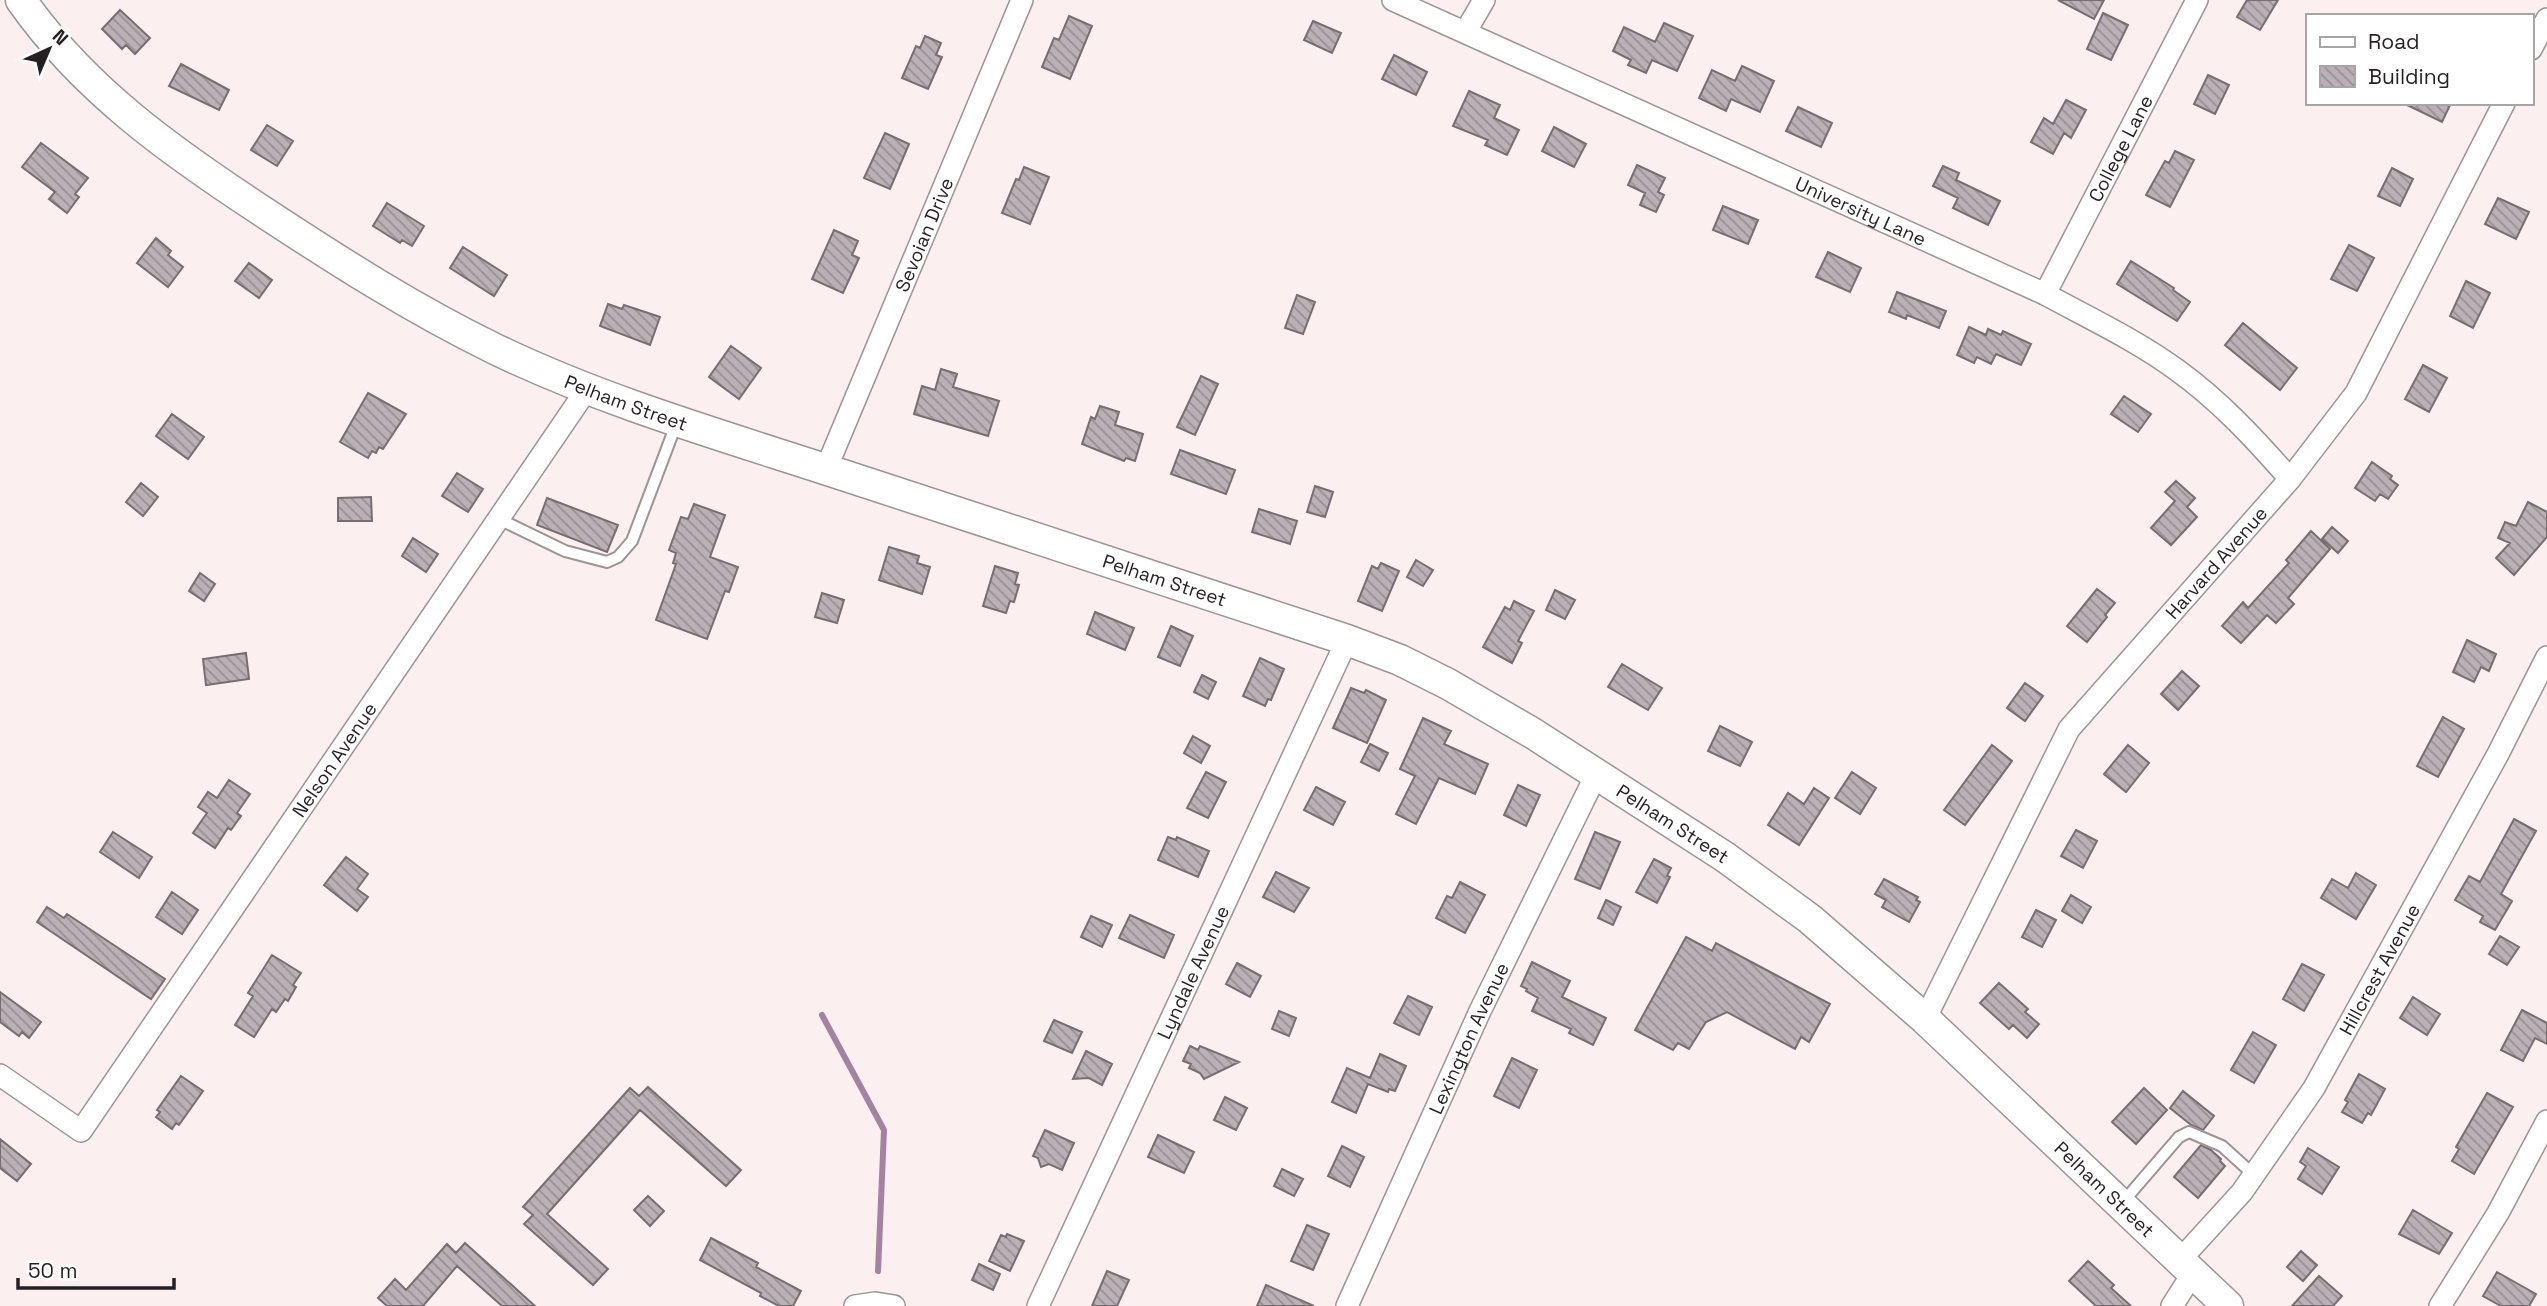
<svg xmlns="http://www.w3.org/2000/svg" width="2547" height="1306" font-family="'Space Grotesk',sans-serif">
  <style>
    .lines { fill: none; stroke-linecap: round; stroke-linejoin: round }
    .stream { stroke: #a383a1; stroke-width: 6 }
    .building { fill: url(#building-back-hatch); stroke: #786e72; stroke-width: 2 }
    .lane-casing { stroke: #9e9394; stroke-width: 14 }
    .street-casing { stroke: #9e9394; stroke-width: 24 }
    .secondary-casing { stroke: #9e9394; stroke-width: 33 }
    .lane { stroke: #fff; stroke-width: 10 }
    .street { stroke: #fff; stroke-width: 21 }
    .secondary { stroke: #fff; stroke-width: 30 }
    .labels { text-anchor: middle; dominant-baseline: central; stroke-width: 7; stroke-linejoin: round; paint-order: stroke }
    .street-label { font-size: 19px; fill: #241f20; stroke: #fff }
  </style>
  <defs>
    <pattern id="building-back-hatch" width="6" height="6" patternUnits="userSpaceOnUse" patternTransform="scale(1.75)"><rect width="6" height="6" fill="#bbb0b5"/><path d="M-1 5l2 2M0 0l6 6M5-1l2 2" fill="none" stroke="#988f93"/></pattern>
  </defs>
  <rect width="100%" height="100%" fill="#fbeff0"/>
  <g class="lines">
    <path class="stream" d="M822,1015L884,1130L878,1271"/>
  </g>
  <path class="building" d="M2058,0H2104L2094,19Z
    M2247,0H2278L2260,30L2237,17Z
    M120,10L150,38L135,54L126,45L122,49L102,29Z
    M2103,13L2128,25L2111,60L2087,49Z
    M1069,16L1092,26L1070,79L1042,67L1054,38L1059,40Z
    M1313,21L1341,33L1332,53L1304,40Z
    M1664,23L1693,36L1677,71L1652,60L1646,73L1628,65L1631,60L1613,51L1624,27L1655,42Z
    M925,36L941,43L936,55L942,57L928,89L902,78L916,46L920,48Z
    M1394,55L1427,72L1416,95L1382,79Z
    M181,64L229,90L219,110L169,86Z
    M1742,66L1774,81L1760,112L1731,99L1726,111L1699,98L1712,70L1735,81Z
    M2208,75L2229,85L2215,114L2194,104Z
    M1469,91L1500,105L1494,118L1519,130L1507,155L1485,145L1488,140L1453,126Z
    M2066,100L2086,110L2071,138L2064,133L2053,154L2031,142L2044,118L2053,124Z
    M2403,103H2451L2442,122Z
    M1798,107L1832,123L1821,147L1786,131Z
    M267,125L293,141L277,166L251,150Z
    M1554,127L1586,144L1574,167L1542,151Z
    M885,133L909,144L890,189L864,178Z
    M41,143L88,178L75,194L79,197L67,213L49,199L55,192L22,167Z
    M2175,151L2194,160L2170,207L2146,195L2165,161L2169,163Z
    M1637,165L1665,178L1658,192L1664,195L1656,212L1640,205L1645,193L1628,185Z
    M1943,166L1959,173L1956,180L2000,201L1988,225L1953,208L1958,198L1933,186Z
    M1024,167L1049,177L1030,224L1002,213L1016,179L1019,180Z
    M2392,168L2413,179L2400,206L2378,196Z
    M2498,198L2529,212L2516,239L2485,224Z
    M387,203L424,226L412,246L402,240L400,243L373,226Z
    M1723,206L1758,220L1748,244L1713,230Z
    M834,230L858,241L852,255L859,258L843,293L812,279Z
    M156,238L171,251L168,255L183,267L168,287L137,263Z
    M2349,245L2374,258L2357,291L2331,279Z
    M463,247L507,275L494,296L450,268Z
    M1828,252L1861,268L1850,292L1816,277Z
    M2131,261L2174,288L2173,290L2190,302L2177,321L2117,284Z
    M249,263L272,280L259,298L235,281Z
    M2466,281L2490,293L2473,328L2450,316Z
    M1897,292L1946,311L1939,328L1907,315L1906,319L1889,312Z
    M1297,295L1315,302L1303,334L1285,328Z
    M608,304L622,309L624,305L660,317L650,345L600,326Z
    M2243,323L2297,368L2280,390L2225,345Z
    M1969,327L1986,335L1988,329L2001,335L2003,331L2031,344L2021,365L1996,354L1991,364L1977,357L1974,363L1957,355Z
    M731,346L761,368L739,399L709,377Z
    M2423,365L2447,378L2429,412L2405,399Z
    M941,369L957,374L953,387L999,401L988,436L914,414L922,386L935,390Z
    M1201,376L1218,384L1195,435L1177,427Z
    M368,393L406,414L383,449L379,447L376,453L372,451L368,458L340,442Z
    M2124,396L2151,414L2138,432L2111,414Z
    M1100,406L1119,412L1115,425L1143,434L1135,461L1126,458L1124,461L1082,444L1091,417L1095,419Z
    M172,414L204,437L188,459L156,436Z
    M1180,450L1235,470L1226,494L1171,474Z
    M2372,462L2392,476L2390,479L2398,485L2388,499L2380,494L2375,501L2355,488Z
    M457,473L483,489L468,512L442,496Z
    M2176,481L2195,498L2187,507L2197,517L2171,545L2151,528L2175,501L2165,492Z
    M141,483L158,497L143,516L126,502Z
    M1315,486L1333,492L1325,517L1307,512Z
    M371,497L372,521H338V498Z
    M547,498L618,525L607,552L537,525Z
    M2528,502L2547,512V537L2514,575L2496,558L2510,543L2498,538L2505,522L2516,526Z
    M694,504L725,515L710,557L738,567L729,592L725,591L707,639L656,620L676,564L673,563L676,553L669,550L681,517L688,519Z
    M1259,509L1297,521L1290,544L1252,532Z
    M2332,527L2348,541L2338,553L2322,539Z
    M2311,531L2330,549L2288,598L2294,604L2276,623L2267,615L2241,643L2222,626L2243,602L2248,608L2289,563L2286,560Z
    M413,538L438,554L426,572L402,556Z
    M889,547L919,556L917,563L930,567L922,594L879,580Z
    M1416,560L1433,570L1423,586L1407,577Z
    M1381,563L1399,571L1382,611L1358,601L1372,566L1378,569Z
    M995,566L1018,573L1015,584L1019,585L1014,602L1010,601L1006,613L983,606Z
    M200,573L215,584L204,601L189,591Z
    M2097,589L2115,603L2105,615L2107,617L2087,642L2067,626Z
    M1555,590L1575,600L1565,619L1546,610Z
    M822,593L844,600L837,623L815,617Z
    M1514,601L1534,611L1518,641L1522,643L1512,663L1483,647L1505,607L1510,610Z
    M1095,612L1134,628L1125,650L1087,634Z
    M1171,626L1193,636L1180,666L1158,657Z
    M2467,640L2496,654L2489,671L2481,667L2474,682L2453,672Z
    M246,653L249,679L206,685L203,659Z
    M1260,658L1284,669L1271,700L1268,699L1265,706L1243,696Z
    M1622,664L1662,688L1648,710L1608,687Z
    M2182,671L2199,686L2178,710L2161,694Z
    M1202,675L1216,682L1208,699L1194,692Z
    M2025,683L2043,696L2025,721L2007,708Z
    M1351,688L1364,693L1366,690L1386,700L1367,743L1333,728Z
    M2443,717L2464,729L2438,777L2417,766Z
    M1423,718L1451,731L1444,744L1488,764L1475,794L1439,778L1416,824L1396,814L1415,776L1400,769Z
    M1720,726L1752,742L1740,766L1708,751Z
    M1193,736L1210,746L1201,763L1184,753Z
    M1370,744L1388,753L1379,771L1361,762Z
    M1992,745L2012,761L1965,825L1944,810Z
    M2128,745L2149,763L2126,792L2104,774Z
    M1206,772L1226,782L1208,818L1187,808Z
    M1852,772L1876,788L1860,814L1835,798Z
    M229,780L250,794L237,813L241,816L231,830L228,828L215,848L193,833L207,813L198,807L208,792L217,798Z
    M1518,785L1540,795L1526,826L1504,815Z
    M1316,787L1345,802L1333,825L1304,810Z
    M1814,788L1829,798L1799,845L1768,825L1788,793L1804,804Z
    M2514,819L2536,831L2501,894L2512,901L2495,930L2480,922L2483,916L2455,900L2469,876L2480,882Z
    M2076,830L2097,841L2083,868L2061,856Z
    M113,832L152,857L139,878L100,852Z
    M1595,832L1620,842L1600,889L1575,879Z
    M1168,837L1176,840L1177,837L1209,851L1198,877L1158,860Z
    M346,857L368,874L357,889L368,897L357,911L324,885Z
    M1654,859L1671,868L1667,876L1670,877L1657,903L1636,892Z
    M1276,872L1309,888L1294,912L1263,897Z
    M2356,873L2376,885L2356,919L2321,898L2332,879L2348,888Z
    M1884,879L1918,897L1916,900L1920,902L1909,922L1882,907L1886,900L1875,894Z
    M1460,882L1485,895L1465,933L1436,918L1447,896L1452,898Z
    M172,892L198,910L182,934L156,917Z
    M2071,895L2091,907L2082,923L2062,911Z
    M1606,900L1621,907L1613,925L1598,918Z
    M47,907L64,918L67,914L165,979L151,999L37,922Z
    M2036,910L2056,920L2042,947L2022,937Z
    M1130,915L1174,935L1164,958L1119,938Z
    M1091,916L1112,925L1102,947L1081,937Z
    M2500,936L2519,947L2507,965L2489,954Z
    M1686,937L1712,951L1716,943L1830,1004L1809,1042L1801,1037L1795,1049L1727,1012L1706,1022L1689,1049L1678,1043L1673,1050L1635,1030Z
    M272,955L301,973L293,985L296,987L288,1001L285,999L276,1012L272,1009L254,1037L235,1025L253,996L248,993Z
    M1532,962L1570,981L1562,997L1606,1018L1593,1045L1569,1033L1571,1029L1532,1011L1538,998L1526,991L1527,989L1521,986Z
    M1237,963L1261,976L1250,997L1226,984Z
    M2302,964L2324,975L2304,1011L2283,999Z
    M1999,983L2028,1009L2025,1012L2039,1024L2027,1038L2013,1025L2009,1029L1980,1003Z
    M0,992L41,1022L29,1038L22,1032L19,1036L0,1022Z
    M1408,996L1432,1007L1419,1035L1394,1023Z
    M2413,997L2440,1014L2427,1035L2400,1018Z
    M2522,1010L2547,1023V1044L2535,1038L2523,1061L2501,1050Z
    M1279,1011L1296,1018L1289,1036L1272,1029Z
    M1054,1020L1082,1032L1072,1053L1044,1041Z
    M2253,1032L2276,1045L2254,1083L2231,1070Z
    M1190,1046L1198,1050L1200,1046L1239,1062L1204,1079L1200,1073L1189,1068L1191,1064L1183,1061Z
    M1086,1051L1112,1064L1102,1085L1089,1078L1073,1079Z
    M1380,1054L1406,1066L1395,1091L1389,1089L1388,1092L1368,1084L1356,1113L1332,1102L1347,1068L1370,1078Z
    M1512,1058L1537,1070L1519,1108L1494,1096Z
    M2359,1074L2385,1089L2371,1115L2368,1113L2362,1123L2342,1112L2348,1102L2345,1100Z
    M181,1076L203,1091L179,1125L176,1123L172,1129L156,1117L160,1112L157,1110Z
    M648,1087L741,1170L726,1186L640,1110L547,1214L608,1269L593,1285L524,1224L533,1215L523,1207L630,1088L639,1096Z
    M2144,1088L2167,1110L2136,1144L2112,1122Z
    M2183,1091L2214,1116L2203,1130L2191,1125L2170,1108Z
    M2487,1093L2513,1107L2474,1174L2452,1161L2459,1149L2456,1147Z
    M1225,1097L1247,1108L1236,1130L1214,1120Z
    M1045,1130L1074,1143L1062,1170L1049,1164L1041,1167L1038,1158L1033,1156Z
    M1158,1135L1194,1152L1184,1173L1148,1157Z
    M0,1139L31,1164L17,1181L0,1168Z
    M2201,1145L2211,1150L2221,1159L2220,1161L2225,1166L2198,1198L2174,1177Z
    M1342,1146L1364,1157L1350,1187L1328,1176Z
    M2308,1148L2339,1167L2322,1194L2298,1179L2306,1166L2300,1162Z
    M1282,1169L1303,1179L1294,1196L1274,1186Z
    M648,1196L664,1211L650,1226L634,1210Z
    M2413,1210L2452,1233L2439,1254L2399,1234Z
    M1307,1225L1329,1234L1313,1270L1291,1261Z
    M1007,1234L1024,1241L1010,1271L989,1261L1001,1235L1006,1237Z
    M711,1238L758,1263L756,1267L801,1291L793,1306H779L760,1296L761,1293L700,1260Z
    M465,1243L535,1306H502L457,1266L423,1306H387L378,1298L395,1279L406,1290L447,1244L456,1253Z
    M2301,1251L2317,1265L2303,1281L2287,1267Z
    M2088,1261L2114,1285L2111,1288L2131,1306H2096L2069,1281Z
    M979,1264L1000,1274L993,1290L972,1280Z
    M1107,1271L1129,1280L1117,1306H1092Z
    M2497,1272L2536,1294L2529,1306H2501L2483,1296Z
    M2319,1276L2342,1296L2333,1306H2292Z
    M1266,1285L1314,1306H1257Z"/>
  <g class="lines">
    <defs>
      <path id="lane" d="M499,519L565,551L607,562L618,557L632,541L677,422
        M2123,1202L2179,1137L2189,1132L2222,1146L2254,1175"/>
      <g id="street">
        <path id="s1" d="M1393,0L2045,294C2089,318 2136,340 2177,370C2220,401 2255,439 2290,479"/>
        <path d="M1466,31L1484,0"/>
        <path d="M2531,49L2547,19"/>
        <path id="s2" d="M2045,294L2197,0"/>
        <path id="s3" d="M826,469L1022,0"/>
        <path id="s4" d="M1925,1019L2069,729L2290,479L2356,393L2504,103"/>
        <path id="s5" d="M0,1075L81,1131L587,389"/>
        <path id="s6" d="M2180,1260L2242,1192L2314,1088L2498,754L2547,657"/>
        <path d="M855,1306L875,1303L894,1306"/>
        <path id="s7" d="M1038,1306L1347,640"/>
        <path id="s8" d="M1347,1306L1480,1011L1597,773"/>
        <path d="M2172,1306L2193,1273"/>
        <path d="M2440,1306L2498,1213L2547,1121"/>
      </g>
      <g id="secondary">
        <path id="s9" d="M21,0C84,90 172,152 262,211C338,261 413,309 495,349C605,402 724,436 840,474C1009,529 1178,584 1347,640L1400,660L1448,684L1534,734L1725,857L1810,919L1925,1019L2228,1306"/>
      </g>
    </defs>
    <use href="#lane" class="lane-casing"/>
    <use href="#street" class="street-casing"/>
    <use href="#secondary" class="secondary-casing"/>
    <use href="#lane" class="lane"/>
    <use href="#street" class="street"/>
    <use href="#secondary" class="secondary"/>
  </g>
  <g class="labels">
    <g class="street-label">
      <text stroke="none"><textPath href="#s2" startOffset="164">College Lane</textPath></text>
      <text stroke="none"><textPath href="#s1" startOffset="513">University Lane</textPath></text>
      <text stroke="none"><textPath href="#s3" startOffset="254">Sevoian Drive</textPath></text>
      <text stroke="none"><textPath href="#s9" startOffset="735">Pelham Street</textPath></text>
      <text stroke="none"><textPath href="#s4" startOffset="546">Harvard Avenue</textPath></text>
      <text stroke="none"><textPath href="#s9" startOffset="1302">Pelham Street</textPath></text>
      <text stroke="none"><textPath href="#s5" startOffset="548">Nelson Avenue</textPath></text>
      <text stroke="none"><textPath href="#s9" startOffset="1869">Pelham Street</textPath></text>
      <text stroke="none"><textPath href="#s6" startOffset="354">Hillcrest Avenue</textPath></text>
      <text stroke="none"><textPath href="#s7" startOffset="368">Lyndale Avenue</textPath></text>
      <text stroke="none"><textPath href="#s8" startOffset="294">Lexington Avenue</textPath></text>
      <text stroke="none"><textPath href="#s9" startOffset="2436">Pelham Street</textPath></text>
    </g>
  </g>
  <rect x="2306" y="14" width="228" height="91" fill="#ffffff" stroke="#a7a5a6" stroke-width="2"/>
  <rect x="2320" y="37" width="35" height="10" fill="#ffffff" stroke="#a7a5a6" stroke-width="2"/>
  <text x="2368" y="49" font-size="21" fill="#241f20">Road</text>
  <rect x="2320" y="66" width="35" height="21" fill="url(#building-back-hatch)" stroke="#a7a5a6" stroke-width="2"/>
  <text x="2368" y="84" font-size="21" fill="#241f20">Building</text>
  <g transform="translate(49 49) rotate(44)" stroke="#ffffff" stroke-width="5" paint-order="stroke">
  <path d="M0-5L12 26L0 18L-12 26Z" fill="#241f20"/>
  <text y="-10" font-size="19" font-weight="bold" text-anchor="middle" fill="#241f20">N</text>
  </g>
  <path d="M18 1278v10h156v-10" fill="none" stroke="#241f20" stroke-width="3.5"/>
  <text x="28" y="1278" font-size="21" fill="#241f20" stroke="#ffffff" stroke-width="5" paint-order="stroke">50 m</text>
</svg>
